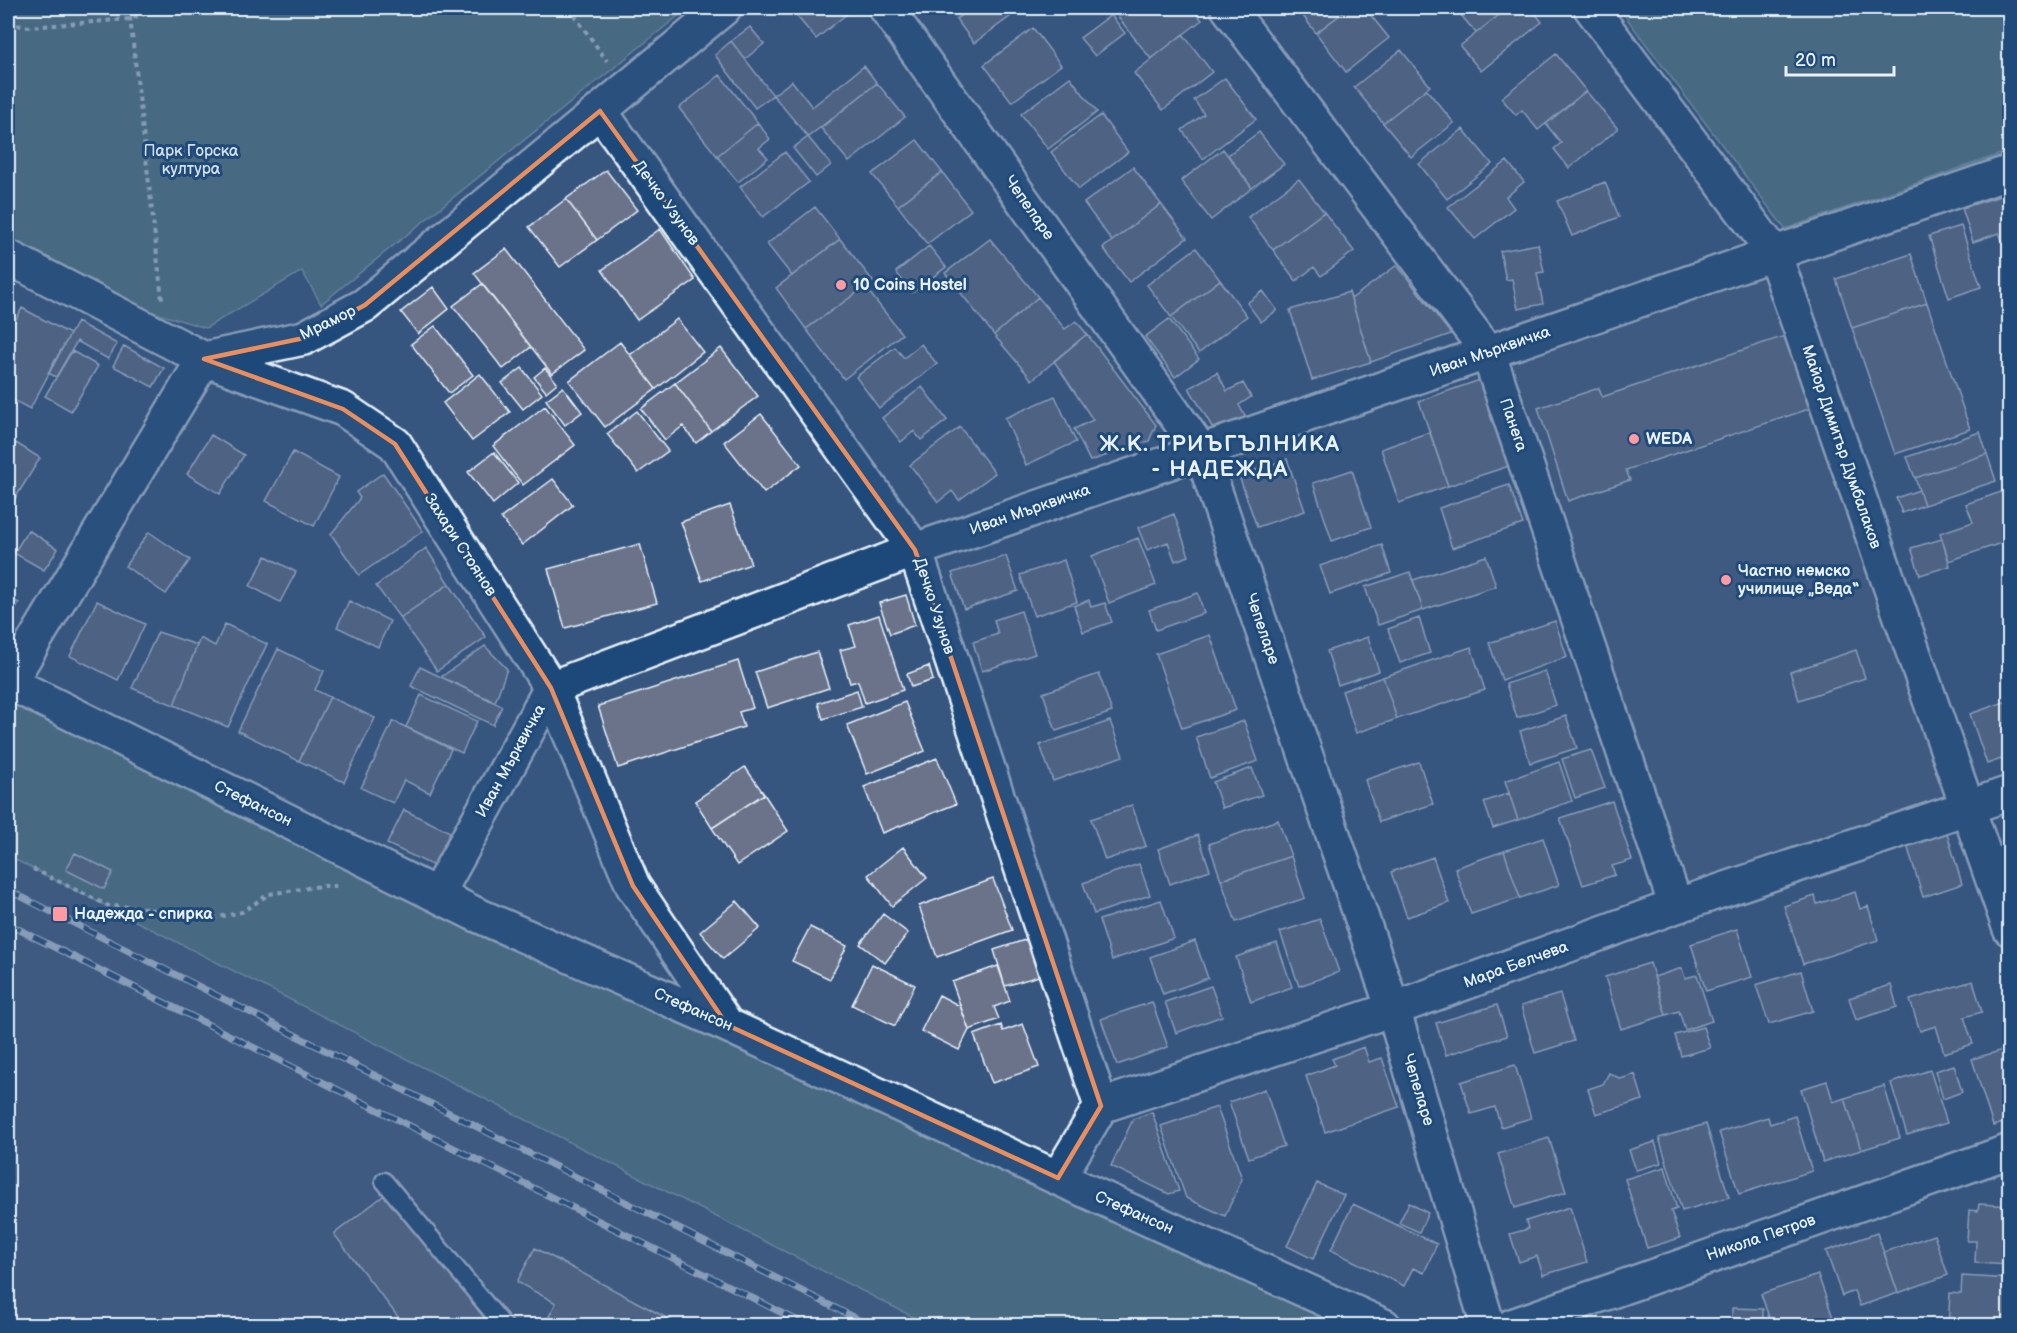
<svg xmlns="http://www.w3.org/2000/svg" width="2017" height="1333" font-family="'Balsamiq Sans',sans-serif">
  <style>
    .built { fill: #465f82 }
    .green { fill: #5c8186; stroke: #a2b9bf; stroke-width: 1.5 }
    .building { fill: #6a738a; stroke: #e8f1f8; stroke-width: 1.5 }
    .lines { fill: none; stroke-linecap: round; stroke-linejoin: round }
    .lane-casing { stroke: #e8f1f8; stroke-width: 21 }
    .street-casing { stroke: #e8f1f8; stroke-width: 38 }
    .path { stroke: #e8f1f8; stroke-width: 4; stroke-dasharray: 4.5 4.5; stroke-linecap: butt }
    .lane { stroke: #1f4a7a; stroke-width: 16 }
    .street { stroke: #1f4a7a; stroke-width: 33 }
    .rail-casing { stroke: #e8f1f8; stroke-width: 7 }
    .rail { stroke: #1f4a7a; stroke-width: 4.5; stroke-dasharray: 14; stroke-linecap: butt }
    .marked { fill: none; stroke: #e88e5f; stroke-width: 4.5; stroke-linejoin: round }
    .poi-dot { fill: #ff9aa2; stroke: #1f4a7a; stroke-width: 2 }
    .labels { text-anchor: middle; dominant-baseline: central; stroke-width: 6; stroke-linejoin: round; paint-order: stroke }
    .park-label { font-size: 16px; fill: #d3e0e7; stroke: #1f4a7a }
    .street-label { font-size: 16px; fill: #e8f1f8; stroke: #1f4a7a }
    .poi-label { font-size: 16px; font-weight: bold; fill: #e8f1f8; stroke: #1f4a7a; text-anchor: start }
    .district-label { font-size: 22px; font-weight: bold; letter-spacing: 1.5px; fill: #e8f1f8; stroke: #1f4a7a }
  </style>
  <rect width="100%" height="100%" fill="#36567f"/>
  <filter id="ink" filterUnits="userSpaceOnUse"><feTurbulence type="fractalNoise" baseFrequency=".0167" numOctaves="2"/><feDisplacementMap in="SourceGraphic" scale="12" xChannelSelector="R" yChannelSelector="G"/><feConvolveMatrix kernelMatrix="1 2 1 2 8 2 1 2 1" color-interpolation-filters="sRGB"/></filter>
  <g filter="url(#ink)">
    <path class="built" d="M1774,253L1966,808L1676,906L1488,352Z
      M8,856L929,1325H8Z"/>
    <path class="green" d="M8,8H688L321,304L302,271L206,328L142,309L8,240Z
      M1619,8H2009V151L1785,229Z
      M8,699L1355,1325H929L8,856Z"/>
    <path class="building" d="M790,8H854L816,39Z
      M972,8H1022L974,43L956,19Z
      M1130,8H1192L1202,20L1151,59L1118,17Z
      M1297,8H1349L1316,33Z
      M1349,8H1365L1389,38L1346,72L1316,33Z
      M1455,8H1508L1476,33Z
      M1508,8H1531L1542,22L1481,71L1460,46Z
      M1111,15L1125,33L1095,56L1080,38Z
      M750,27L764,44L745,59L731,41Z
      M1033,28L1061,65L1012,102L984,65Z
      M1183,34L1212,72L1163,110L1134,73Z
      M731,41L773,95L755,108L715,55Z
      M1401,50L1430,86L1383,123L1354,87Z
      M1556,54L1586,91L1538,130L1522,110L1516,115L1501,98Z
      M864,66L877,83L808,137L773,95L792,81L812,107Z
      M720,75L758,123L717,156L679,108Z
      M1070,77L1097,112L1048,149L1021,114Z
      M1225,78L1256,119L1203,159L1182,130L1204,114L1194,100Z
      M877,83L905,117L849,162L821,128Z
      M1426,89L1454,123L1411,157L1383,123Z
      M1586,91L1618,129L1569,168L1554,149L1561,143L1546,124Z
      M1101,115L1128,152L1079,189L1051,152Z
      M758,123L770,139L759,148L768,158L738,182L717,156Z
      M1463,129L1492,164L1447,199L1419,164Z
      M1259,132L1284,164L1252,188L1228,155Z
      M808,137L831,165L816,177L793,148Z
      M917,140L942,172L898,206L872,174Z
      M1223,149L1252,188L1211,220L1181,181Z
      M785,152L809,182L763,217L740,187Z
      M1507,161L1524,182L1506,197L1514,208L1475,239L1448,207Z
      M1133,167L1161,204L1112,241L1084,203Z
      M606,170L637,210L597,240L566,199Z
      M942,172L971,210L927,244L898,206Z
      M1299,179L1324,212L1273,250L1248,217Z
      M1605,182L1619,217L1572,236L1557,201Z
      M2010,193V254H2008L1999,233L1973,242L1962,208Z
      M566,199L597,240L560,267L529,227Z
      M1161,204L1187,238L1129,282L1103,248Z
      M815,207L840,239L792,276L767,244Z
      M1324,212L1354,251L1321,276L1314,267L1296,281L1273,250Z
      M1961,226L1981,287L1949,298L1929,236Z
      M660,229L695,280L637,320L602,270Z
      M840,239L873,281L806,329L776,288Z
      M990,239L1038,297L994,335L945,273Z
      M1538,244L1544,272L1537,273L1543,304L1518,309L1512,279L1506,280L1500,251Z
      M929,246L946,267L912,293L896,272Z
      M1196,248L1220,280L1171,317L1147,285Z
      M506,249L584,350L552,374L474,273Z
      M1911,254L1927,303L1852,328L1836,279Z
      M1397,265L1451,334L1371,362L1351,299Z
      M1220,280L1247,316L1199,353L1171,317Z
      M482,284L531,347L503,369L453,306Z
      M433,287L449,309L418,334L401,312Z
      M865,287L902,334L844,379L806,329Z
      M1263,291L1277,310L1261,322L1247,303Z
      M1349,292L1371,362L1312,380L1290,310Z
      M1038,297L1065,329L1076,321L1087,334L1032,380L994,335Z
      M1927,303L1970,429L1895,454L1852,328Z
      M22,308L70,334L30,409L8,397V335Z
      M677,319L703,352L656,389L630,355Z
      M1169,319L1199,359L1175,377L1145,337Z
      M77,322L117,344L108,359L77,341L56,377L48,373Z
      M435,326L473,375L449,393L411,344Z
      M1087,334L1156,425L1149,441L1090,461L1074,429L1093,420L1054,361Z
      M1788,335L1812,408L1626,470L1630,480L1568,501L1538,408L1599,388L1602,397Z
      M620,342L656,389L605,427L569,381Z
      M921,344L937,364L879,408L856,377L895,347L904,358Z
      M124,346L164,368L153,387L113,366Z
      M721,348L758,396L711,431L675,383Z
      M72,351L98,366L71,411L45,396Z
      M522,368L542,394L523,409L502,383Z
      M545,368L557,383L546,392L534,377Z
      M1217,372L1227,391L1243,383L1251,397L1239,405L1247,420L1218,437L1189,388Z
      M480,374L510,412L472,441L443,403Z
      M1480,380L1509,466L1448,486L1419,401Z
      M675,383L711,431L696,443L683,426L665,440L641,409Z
      M563,387L582,412L565,425L546,400Z
      M922,387L947,420L921,440L914,431L901,442L882,418Z
      M1055,396L1076,442L1026,465L1005,418Z
      M545,406L575,445L523,485L493,446Z
      M637,411L668,451L638,473L607,434Z
      M761,414L801,465L764,493L724,442Z
      M960,427L995,473L959,500L952,491L938,502L910,465Z
      M1430,432L1448,486L1399,503L1381,449Z
      M1980,432L1987,454L1915,478L1907,457Z
      M211,435L244,455L220,494L187,474Z
      M16,443L40,458L8,510V457Z
      M293,452L339,477L314,526L266,501Z
      M494,452L518,483L493,504L468,472Z
      M1987,454L1996,481L1924,505L1915,478Z
      M1287,459L1305,511L1257,527L1239,476Z
      M1352,470L1371,527L1332,541L1313,483Z
      M383,473L423,531L359,575L331,534L360,498L356,492Z
      M553,479L573,505L522,545L501,518Z
      M1509,485L1523,524L1452,548L1439,508Z
      M2010,489V540L1949,561L1940,533L1973,522L1966,504Z
      M1919,490L1924,505L1902,513L1896,498Z
      M730,505L751,564L702,581L681,522Z
      M1174,514L1189,556L1175,561L1168,542L1147,550L1138,528Z
      M28,530L58,549L44,570L14,553Z
      M149,532L190,560L166,594L125,566Z
      M1138,538L1156,585L1109,603L1092,556Z
      M1942,539L1950,566L1920,575L1911,548Z
      M640,544L657,603L565,628L548,569Z
      M1382,545L1391,573L1330,594L1320,566Z
      M426,548L449,584L400,618L376,586Z
      M266,556L296,572L280,602L250,586Z
      M1006,556L1018,591L964,609L952,573Z
      M1486,556L1496,586L1423,610L1413,580Z
      M1064,560L1077,602L1034,616L1020,575Z
      M1410,572L1423,610L1378,625L1365,587Z
      M449,584L486,637L437,671L400,618Z
      M1198,593L1204,613L1156,630L1149,610Z
      M906,595L915,625L890,634L879,603Z
      M8,597L19,603L8,621Z
      M1089,600L1091,607L1105,603L1112,622L1083,632L1074,606Z
      M97,601L145,624L118,680L70,656Z
      M349,601L390,621L378,647L337,627Z
      M1021,611L1035,654L982,671L973,642L998,634L994,620Z
      M879,615L903,690L865,703L858,681L850,683L840,650L856,646L849,625Z
      M1419,618L1430,653L1400,663L1388,629Z
      M1555,621L1567,657L1502,680L1489,643Z
      M225,624L267,644L228,727L174,705L200,638L215,646Z
      M2010,629V655L2002,631Z
      M158,632L197,645L174,705L132,688Z
      M1210,635L1236,710L1182,728L1156,654Z
      M1368,637L1379,671L1338,685L1327,651Z
      M485,646L507,669L495,702L441,677Z
      M1471,647L1485,690L1397,719L1383,677Z
      M278,649L324,671L315,690L330,697L299,761L238,731Z
      M1856,650L1865,678L1799,700L1790,672Z
      M817,652L829,688L767,708L755,672Z
      M738,661L753,708L739,712L744,727L618,768L598,706Z
      M929,666L933,680L911,687L907,674Z
      M420,667L502,706L493,725L411,686Z
      M1545,671L1556,705L1517,718L1506,684Z
      M1099,674L1112,712L1056,731L1043,693Z
      M1383,677L1397,719L1356,733L1342,691Z
      M857,690L862,707L823,719L818,703Z
      M421,695L477,721L462,753L406,727Z
      M330,697L375,718L344,782L299,761Z
      M2010,700V756L1987,764L1970,714Z
      M905,702L925,751L867,774L847,725Z
      M1566,716L1577,748L1530,763L1520,731Z
      M393,721L451,749L430,793L404,780L393,803L361,788Z
      M1110,721L1123,756L1053,781L1040,745Z
      M1244,721L1258,761L1210,778L1196,737Z
      M1591,750L1605,788L1575,798L1562,759Z
      M937,758L956,804L882,833L864,787Z
      M1419,762L1433,804L1379,822L1365,780Z
      M1559,762L1572,801L1518,820L1505,781Z
      M745,767L764,794L712,828L695,801Z
      M1252,768L1262,795L1222,808L1213,782Z
      M1509,793L1518,820L1493,828L1484,802Z
      M764,794L788,831L737,865L712,828Z
      M1612,801L1632,860L1612,866L1615,875L1583,885L1560,818Z
      M1132,805L1146,846L1105,860L1091,819Z
      M404,810L450,832L434,866L387,844Z
      M1278,820L1291,856L1221,880L1209,844Z
      M1947,833L1962,884L1923,897L1907,845Z
      M1198,835L1210,870L1170,884L1158,849Z
      M1543,838L1559,885L1520,898L1504,851Z
      M903,847L927,878L892,906L868,875Z
      M1504,851L1520,898L1471,914L1455,868Z
      M75,853L113,872L104,889L66,870Z
      M1291,856L1305,898L1236,922L1221,880Z
      M1433,857L1449,903L1407,917L1391,872Z
      M1139,864L1150,895L1094,914L1083,883Z
      M993,879L1012,930L937,957L919,906Z
      M1855,892L1860,909L1868,906L1878,940L1803,964L1784,906L1815,896L1817,904Z
      M1161,900L1174,938L1112,960L1099,920Z
      M737,901L760,928L723,959L700,932Z
      M883,914L908,933L885,963L860,944Z
      M1320,919L1339,972L1299,986L1280,932Z
      M810,927L847,946L830,979L792,961Z
      M1737,929L1752,977L1706,991L1691,944Z
      M1028,939L1039,976L1005,986L994,950Z
      M1195,941L1208,978L1163,994L1150,957Z
      M1277,943L1292,987L1251,1002L1236,957Z
      M1650,963L1666,1015L1621,1029L1605,977Z
      M872,964L915,985L895,1026L852,1005Z
      M998,966L1010,1001L994,1007L999,1019L969,1030L952,982Z
      M1682,968L1685,978L1697,975L1712,1021L1685,1030L1679,1011L1666,1015L1654,977Z
      M1801,971L1813,1011L1769,1024L1756,985Z
      M1973,981L1982,1012L1964,1017L1973,1044L1944,1053L1936,1026L1920,1031L1910,1000Z
      M1891,985L1897,1007L1856,1020L1849,998Z
      M1211,986L1222,1016L1176,1033L1165,1002Z
      M1560,994L1574,1041L1535,1053L1521,1006Z
      M939,995L960,1006L969,1030L959,1050L921,1031Z
      M1152,1002L1168,1047L1117,1065L1101,1019Z
      M1497,1005L1507,1036L1446,1055L1436,1023Z
      M1023,1024L1039,1067L992,1083L974,1035L1001,1025L1003,1031Z
      M1703,1027L1710,1048L1681,1056L1675,1035Z
      M1364,1047L1369,1062L1382,1058L1399,1107L1325,1132L1306,1076L1335,1065L1332,1059Z
      M2010,1048V1121L1993,1126L1972,1059Z
      M1515,1065L1531,1118L1501,1127L1495,1107L1471,1114L1461,1082Z
      M1954,1065L1962,1092L1943,1099L1935,1071Z
      M1930,1070L1947,1123L1907,1135L1891,1083Z
      M1609,1073L1621,1079L1635,1074L1643,1100L1596,1114L1588,1089L1603,1084Z
      M1827,1081L1833,1102L1845,1098L1861,1150L1823,1162L1801,1089Z
      M1884,1086L1900,1138L1861,1150L1845,1098Z
      M1265,1089L1284,1146L1249,1158L1229,1102Z
      M1217,1107L1242,1179L1225,1216L1186,1198L1161,1126Z
      M1152,1112L1179,1191L1169,1194L1111,1166L1133,1119Z
      M1795,1116L1812,1171L1739,1194L1719,1132L1768,1117L1770,1124Z
      M1706,1124L1729,1197L1682,1211L1659,1138Z
      M1549,1138L1566,1192L1515,1208L1498,1154Z
      M1655,1142L1661,1163L1636,1170L1629,1150Z
      M1665,1167L1677,1209L1671,1211L1680,1238L1647,1248L1625,1179Z
      M1317,1183L1344,1195L1313,1259L1287,1246Z
      M387,1193L485,1319L476,1326H405L334,1234Z
      M1409,1203L1428,1213L1419,1232L1399,1223Z
      M1353,1204L1437,1244L1424,1273L1413,1268L1404,1286L1331,1250Z
      M1979,1204L2010,1206V1265L1975,1263L1976,1241H1967L1969,1210L1978,1211Z
      M1570,1207L1587,1262L1543,1275L1537,1256L1519,1262L1510,1234L1528,1229L1526,1221Z
      M1877,1233L1898,1293L1860,1306L1854,1291L1842,1296L1826,1251Z
      M1934,1235L1948,1275L1898,1293L1884,1252Z
      M535,1248L680,1325L679,1326H544L556,1303L517,1282Z
      M1818,1275L1836,1326H1772L1761,1294Z
      M1962,1276L2010,1279V1326H1948L1950,1293L1961,1294Z
      M1732,1308L1763,1309V1326H1732Z"/>
    <g class="lines">
      <defs>
        <path id="lane" d="M384,1181L504,1326"/>
        <path id="street" d="M886,8L1201,451L1393,1009L1488,1326
          M1228,8L1488,352L1676,906
          M1591,8L1774,253L2010,929
          M600,111L915,550L1101,1106
          M8,257L204,359L343,409L395,444L551,688L633,886L727,1025
          M8,682L473,913L727,1025L1058,1178L1384,1326
          M9,683L204,359L304,338L365,305L724,8
          M437,895L551,688L915,550L2010,172
          M1058,1178L1101,1106L1393,1009L1676,906L2010,793
          M1512,1326L2010,1151"/>
      </defs>
      <use href="#lane" class="lane-casing"/>
      <use href="#street" class="street-casing"/>
      <path class="path" d="M129,8L162,299
        M569,8L607,61
        M8,24L30,27L129,19L165,8
        M33,869L109,906L139,907L183,916L214,918L242,912L269,894L321,886H339"/>
      <use href="#lane" class="lane"/>
      <use href="#street" class="street"/>
      <defs>
        <path id="rail" d="M8,890L871,1326
          M8,924L808,1326"/>
      </defs>
      <use href="#rail" class="rail-casing"/>
      <use href="#rail" class="rail"/>
    </g>
  </g>
  <path d="M0 0H2017V1333H0ZM600,111L915,550L1101,1106L1058,1178L727,1025L633,886L551,688L395,444L343,409L204,359L304,338L365,305Z" fill="#36567f" fill-opacity=".55" fill-rule="evenodd"/>
  <path class="marked" d="M600,111L915,550L1101,1106L1058,1178L727,1025L633,886L551,688L395,444L343,409L204,359L304,338L365,305Z"/>
  <g class="poi-dot">
    <circle cx="841" cy="285" r="6"/>
    <circle cx="1634" cy="439" r="6"/>
    <circle cx="1726" cy="580" r="6"/>
    <rect x="52" y="906" width="16" height="16" rx="3"/>
  </g>
  <g class="labels">
    <g class="park-label">
      <text x="191" y="151">Парк Горска<tspan x="191" dy="18">култура</tspan></text>
    </g>
    <g class="street-label">
      <text transform="translate(666 203) rotate(54)">Дечко Узунов</text>
      <text transform="translate(1029 208) rotate(55)">Чепеларе</text>
      <text transform="translate(328 323) rotate(-26)">Мрамор</text>
      <text transform="translate(1490 352) rotate(-19)">Иван Мърквичка</text>
      <text transform="translate(1513 425) rotate(71)">Панега</text>
      <text transform="translate(1841 447) rotate(71)">Майор Димитър Думбалаков</text>
      <text transform="translate(1030 510) rotate(-19)">Иван Мърквичка</text>
      <text transform="translate(460 545) rotate(57)">Захари Стоянов</text>
      <text transform="translate(934 606) rotate(72)">Дечко Узунов</text>
      <text transform="translate(1262 629) rotate(71)">Чепеларе</text>
      <text transform="translate(511 761) rotate(-61)">Иван Мърквичка</text>
      <text transform="translate(253 804) rotate(26)">Стефансон</text>
      <text transform="translate(1516 965) rotate(-20)">Мара Белчева</text>
      <text transform="translate(693 1010) rotate(24)">Стефансон</text>
      <text transform="translate(1418 1090) rotate(73)">Чепеларе</text>
      <text transform="translate(1134 1213) rotate(24)">Стефансон</text>
      <text transform="translate(1761 1238) rotate(-19)">Никола Петров</text>
    </g>
    <g class="poi-label">
      <text x="853" y="285">10 Coins Hostel</text>
      <text x="1646" y="439">WEDA</text>
      <text x="1738" y="571">Частно немско<tspan x="1738" dy="18">училище „Веда“</tspan></text>
      <text x="74" y="914">Надежда - спирка</text>
    </g>
    <g class="district-label">
      <text x="1220" y="444">Ж.К. ТРИЪГЪЛНИКА<tspan x="1220" dy="25">- НАДЕЖДА</tspan></text>
    </g>
  </g>
  <rect width="2017" height="1333" fill="none" stroke="#1f4a7a" stroke-width="30"/>
  <rect x="15" y="15" width="1987" height="1303" fill="none" stroke="#e8f1f8" stroke-width="2" filter="url(#ink)"/>
  <path d="M1786 66v9h108v-9" fill="none" stroke="#e8f1f8" stroke-width="3"/>
  <text x="1795" y="66" font-size="18" fill="#e8f1f8" stroke="#1f4a7a" stroke-width="4.5" paint-order="stroke">20 m</text>
</svg>
